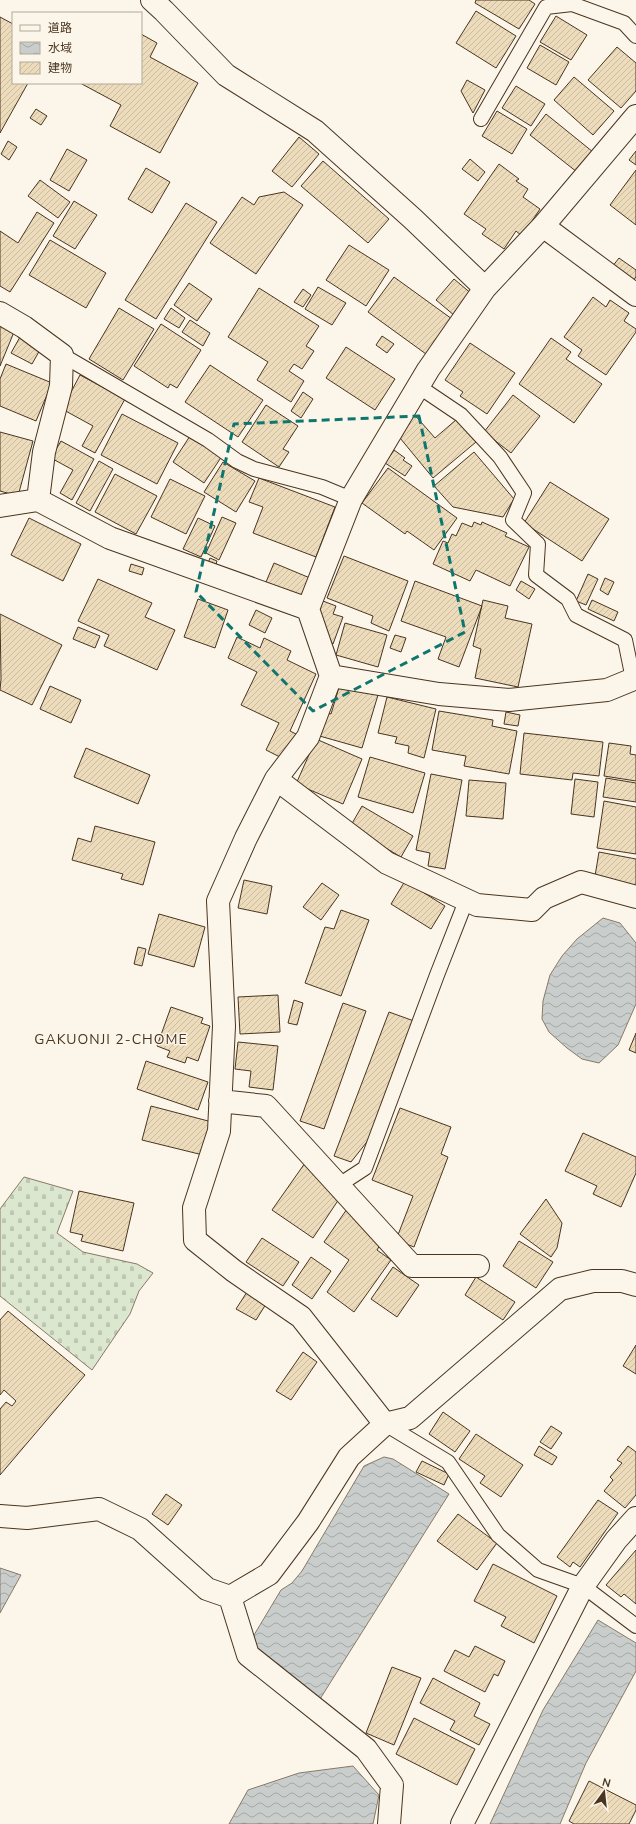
<svg xmlns="http://www.w3.org/2000/svg" width="636" height="1824" font-family="'Nunito Sans','Noto Sans JP',sans-serif">
  <style>
    .cemetery { fill: url(#cemetery-stones); stroke: #887966 }
    .water { fill: url(#water-waves); stroke: #887966 }
    .building { fill: url(#building-hatch); stroke: #4a3520 }
    .lines { fill: none; stroke-linecap: round; stroke-linejoin: round }
    .lane-casing { stroke: #4a3520; stroke-width: 16 }
    .street-casing { stroke: #4a3520; stroke-width: 24 }
    .lane { stroke: #fbf6e9; stroke-width: 14 }
    .street { stroke: #fbf6e9; stroke-width: 22 }
    .marked { fill: none; stroke: #0f766e; stroke-width: 3; stroke-dasharray: 8 5; stroke-linejoin: round }
    .labels { text-anchor: middle; dominant-baseline: central; stroke-width: 3; stroke-linejoin: round; paint-order: stroke }
    .neighbourhood-label { font-size: 14px; letter-spacing: 1px; fill: #4a3520; stroke: #fbf6e9 }
  </style>
  <defs>
    <pattern id="cemetery-stones" width="16" height="16" patternUnits="userSpaceOnUse"><rect width="16" height="16" fill="#dce7d0"/><path d="M2 7V4a2 2 0 0 1 4 0v3zM10 15v-3a2 2 0 0 1 4 0v3z" fill="#bec7b2"/></pattern>
    <pattern id="water-waves" width="16" height="10" patternUnits="userSpaceOnUse"><rect width="16" height="10" fill="#c9cecd"/><path d="M0 5q4-4 8 0t8 0" fill="none" stroke="#a5a8a6"/></pattern>
    <pattern id="building-hatch" width="6" height="6" patternUnits="userSpaceOnUse"><rect width="6" height="6" fill="#ecdcbc"/><path d="M-1 1l2-2M0 6l6-6M5 7l2-2" fill="none" stroke="#ccbda1"/></pattern>
  </defs>
  <rect width="100%" height="100%" fill="#fbf6e9"/>
  <path class="cemetery" d="M24,1177L73,1191L57,1233L83,1252L137,1264L153,1273L139,1291L130,1314L92,1370L0,1296V1209Z"/>
  <path class="water" d="M603,918L620,923L636,943V1004L618,1045L599,1063L582,1059L567,1048L549,1032L542,1019L543,1001L550,975L562,956L577,939Z
    M384,1457L393,1459L449,1494L320,1699L270,1666L251,1640L281,1590L292,1583L302,1571L364,1466Z
    M0,1568L21,1575L0,1613Z
    M598,1620L636,1643V1671L586,1763L560,1824H490L543,1710Z
    M353,1766L379,1795L373,1824H229L248,1790L299,1773Z"/>
  <path class="building" d="M476,0H529L535,4L519,29L475,3Z
    M476,11L516,36L496,68L456,43Z
    M556,16L587,35L571,60L540,42Z
    M0,17L13,24V83H28L0,133Z
    M141,34L157,43L150,57L198,83L160,153L110,126L121,105L80,83H141Z
    M540,45L569,62L556,85L527,68Z
    M617,47L636,63V91L621,108L588,80Z
    M574,77L614,111L593,135L554,100Z
    M467,80L485,90L473,113L461,91Z
    M516,86L545,104L531,126L502,108Z
    M36,109L47,116L41,125L30,118Z
    M497,111L527,129L512,154L482,136Z
    M546,114L593,152L577,172L530,135Z
    M299,137L319,154L292,187L272,171Z
    M8,141L17,147L9,160L1,154Z
    M67,149L87,160L69,191L50,180Z
    M636,151V165L629,160Z
    M470,159L485,172L478,181L462,169Z
    M323,161L389,219L368,243L301,186Z
    M499,164L519,179L516,181L528,189L523,197L540,209L522,236L516,231L504,249L482,234L486,229L464,214Z
    M146,168L170,182L152,213L128,199Z
    M636,170V225L610,205Z
    M40,180L70,202L58,218L28,196Z
    M284,192L303,205L256,274L210,243L242,197L254,205L259,197Z
    M74,201L97,215L75,249L53,236Z
    M186,203L217,222L156,319L125,300Z
    M37,212L54,223L10,292L0,286V231L18,243Z
    M50,240L106,273L86,308L29,275Z
    M349,245L389,270L366,306L326,280Z
    M619,258L636,270V277L633,281L612,267Z
    M394,277L452,319L426,354L368,312Z
    M454,279L473,295L455,316L436,300Z
    M189,283L212,299L197,321L174,305Z
    M318,287L346,303L332,325L305,309Z
    M259,288L319,326L306,346L314,351L302,369L294,364L289,371L304,381L291,402L257,380L268,362L228,337Z
    M303,289L311,295L303,307L294,302Z
    M593,297L606,307L610,300L629,313L624,321L636,329V332L606,375L578,356L582,350L564,337Z
    M119,308L154,329L123,380L89,359Z
    M171,308L185,318L179,328L164,319Z
    M190,320L210,333L203,346L182,332Z
    M161,324L201,350L177,388L170,384L168,388L134,366Z
    M0,325L14,332L0,366Z
    M382,336L394,344L387,353L376,345Z
    M20,337L41,348L32,364L11,353Z
    M551,338L571,352L566,359L602,384L574,423L519,384Z
    M470,343L515,373L487,414L460,396L463,392L445,380Z
    M346,347L395,379L375,410L326,378Z
    M6,364L52,383L36,421L0,406V379Z
    M210,365L263,400L238,437L185,402Z
    M80,375L125,399L95,453L82,446L93,426L62,409Z
    M303,392L313,399L301,418L291,411Z
    M513,395L540,416L511,453L484,432Z
    M266,405L298,426L283,449L289,452L279,467L242,442Z
    M413,413L435,438L457,419L476,442L433,478L400,438Z
    M122,414L178,443L157,484L101,455Z
    M0,432L33,441L18,496L0,491Z
    M190,436L222,456L204,483L173,462Z
    M61,441L94,459L72,500L60,493L73,470L51,458Z
    M394,450L405,458L403,460L412,466L405,476L385,463Z
    M474,452L514,499L503,517L453,507L434,486Z
    M99,461L113,469L90,511L76,503Z
    M223,462L255,481L236,512L204,492Z
    M388,468L457,518L434,550L407,531L405,534L362,503Z
    M115,474L157,496L136,534L95,512Z
    M259,478L335,507L316,557L253,533L263,507L249,502Z
    M170,479L205,496L186,534L151,517Z
    M550,482L609,519L582,561L524,523Z
    M222,517L236,523L219,560L206,553Z
    M29,518L81,544L63,581L11,555Z
    M198,518L215,526L201,557L183,549Z
    M474,522L481,525L482,522L507,533L505,536L529,547L510,586L476,570L470,581L433,564L443,541L448,543L452,534L456,536L462,523L472,527Z
    M344,556L408,581L389,631L371,623L373,616L327,598Z
    M210,558L217,561L215,567L208,563Z
    M274,563L310,578L302,597L266,582Z
    M131,564L144,568L142,575L129,571Z
    M588,574L598,579L586,605L576,601Z
    M605,578L614,582L608,595L600,590Z
    M98,579L152,603L145,617L175,630L157,670L104,646L109,635L78,621Z
    M415,581L482,606L459,667L438,659L446,637L401,621Z
    M521,581L535,589L529,599L516,590Z
    M198,599L228,610L215,648L184,637Z
    M483,600L508,606L505,618L532,624L518,687L475,678L481,649L473,646Z
    M592,600L618,612L614,621L588,609Z
    M323,601L336,606L333,614L343,617L333,644L320,629L319,612Z
    M256,610L272,618L265,633L249,625Z
    M0,614L62,645L32,705L0,690L1,679Z
    M345,623L387,635L378,667L336,655Z
    M78,627L100,636L95,648L73,639Z
    M395,635L406,638L401,652L390,648Z
    M237,637L260,648L264,638L291,651L287,660L316,674L290,731L296,734L284,759L266,750L279,723L241,705L257,672L228,658Z
    M340,684L378,695L362,748L316,735L322,711L331,714Z
    M50,686L81,700L71,723L40,709Z
    M387,697L436,709L424,758L408,753L409,746L395,743L397,737L378,733Z
    M439,711L493,720L492,726L517,731L509,774L464,766L466,756L432,750Z
    M506,712L520,715L518,726L504,724Z
    M524,733L603,742L599,776L573,773L572,780L520,774Z
    M316,739L362,759L343,804L296,784Z
    M609,743L631,746L630,754L636,755V781L604,776Z
    M86,748L150,775L138,804L74,777Z
    M370,757L425,773L413,813L358,797Z
    M431,774L462,780L445,869L428,866L430,853L416,850Z
    M606,778L636,783V802L603,797Z
    M575,779L598,782L594,817L571,814Z
    M469,780L506,783L503,819L466,816Z
    M604,801L636,807V854L597,848Z
    M362,806L413,836L401,857L350,827Z
    M95,826L155,842L143,885L121,879L123,874L72,860L78,838L91,842Z
    M599,852L636,859V890L594,882Z
    M244,880L272,886L267,914L238,908Z
    M405,881L445,906L431,929L391,904Z
    M322,883L339,895L321,920L303,907Z
    M341,910L369,920L341,996L305,983L325,927L334,929Z
    M159,914L205,927L194,967L148,954Z
    M138,947L146,949L142,966L134,964Z
    M278,995L280,1032L240,1034L238,997Z
    M294,1000L303,1003L297,1025L288,1023Z
    M343,1003L366,1011L324,1129L300,1121Z
    M171,1007L203,1018L201,1023L210,1026L198,1061L187,1057L185,1063L167,1057L170,1051L157,1046Z
    M389,1012L414,1021L370,1138L351,1162L334,1156Z
    M636,1033V1053L629,1050Z
    M238,1042L278,1046L273,1090L249,1087L251,1071L235,1069Z
    M146,1061L208,1082L198,1110L137,1089Z
    M151,1106L212,1122L203,1155L142,1140Z
    M400,1108L451,1127L441,1154L448,1157L414,1247L396,1240L413,1196L372,1180Z
    M583,1133L636,1157V1173L621,1207L593,1194L597,1186L565,1171Z
    M305,1163L341,1196L313,1238L272,1210Z
    M79,1191L134,1203L123,1251L81,1241L83,1235L70,1232Z
    M546,1199L562,1223L557,1248L551,1257L520,1234Z
    M347,1209L375,1237L373,1240L380,1245L377,1250L391,1260L354,1312L327,1292L349,1260L324,1242Z
    M262,1238L299,1262L283,1286L246,1262Z
    M519,1241L553,1262L536,1288L503,1266Z
    M311,1257L331,1271L312,1299L292,1285Z
    M393,1267L419,1285L397,1317L371,1299Z
    M476,1277L515,1302L503,1320L465,1295Z
    M247,1292L266,1304L256,1320L236,1309Z
    M8,1311L85,1375L0,1475V1409L6,1402L12,1406L16,1401L4,1390L0,1395V1320Z
    M636,1345V1374L623,1366Z
    M303,1352L317,1362L291,1400L276,1391Z
    M443,1412L470,1431L455,1452L429,1434Z
    M551,1426L562,1433L551,1449L540,1442Z
    M476,1434L523,1465L501,1497L480,1483L485,1476L459,1459Z
    M539,1446L557,1457L552,1465L534,1455Z
    M628,1446L636,1452V1495L625,1508L604,1491L613,1480L610,1477L622,1463L617,1460Z
    M422,1461L449,1474L444,1485L416,1472Z
    M166,1494L182,1505L168,1525L152,1514Z
    M598,1500L618,1513L580,1567L573,1562L570,1567L557,1557Z
    M458,1514L497,1543L477,1570L437,1541Z
    M636,1550V1604L624,1594L621,1597L606,1585Z
    M493,1564L557,1596L534,1643L501,1626L506,1617L474,1601Z
    M475,1646L505,1661L498,1676L494,1674L485,1692L444,1671L455,1650L469,1657Z
    M392,1667L421,1678L394,1745L366,1733Z
    M433,1678L480,1703L474,1716L490,1724L479,1745L450,1730L455,1721L420,1703Z
    M414,1718L475,1749L457,1785L396,1754Z
    M589,1781L636,1805V1810L629,1824H574L569,1821Z"/>
  <g class="lines">
    <defs>
      <path id="lane" d="M481,119L546,7L572,4L624,23L636,36
        M62,355L208,440L237,461L254,469L322,487L351,499
        M418,386L461,415L500,457L524,493L513,520L538,544L536,575L568,599L576,615L625,640L633,679
        M339,1185L365,1168L437,975L466,901
        M385,1424L448,1462L498,1535L538,1570L583,1586L636,1626"/>
      <path id="street" d="M152,0L164,11L226,75L315,131L413,219L485,288
        M636,116L543,226L485,288L428,370L351,499L308,609L331,676L439,694L509,700L607,690L636,678
        M543,226L636,295
        M0,313L24,327L62,355L61,386L44,452L38,500
        M0,506L38,500L110,538L308,609
        M331,676L308,737L276,779L246,838L218,901L224,1026L219,1131L194,1208L195,1240L234,1271L301,1317L385,1424
        M276,779L387,863L477,905L532,910L544,898L581,882L636,897
        M220,1101L266,1106L412,1266H478
        M0,1516L27,1518L99,1509L140,1529L207,1589L230,1597L269,1574L308,1522L349,1457L385,1424L410,1418L560,1289L593,1281H622L636,1285
        M230,1597L248,1655L366,1749L392,1785L389,1824
        M462,1824L583,1586L616,1540L636,1518"/>
    </defs>
    <use href="#lane" class="lane-casing"/>
    <use href="#street" class="street-casing"/>
    <use href="#lane" class="lane"/>
    <use href="#street" class="street"/>
  </g>
  <path class="marked" d="M419,416L465,632L313,711L196,592L234,424Z"/>
  <g class="labels">
    <g class="neighbourhood-label">
      <text x="111" y="1039">GAKUONJI 2-CHOME</text>
    </g>
  </g>
  <rect x="12" y="12" width="130" height="72" fill="#fbf6e9" stroke="#b4a999"/>
  <rect x="20" y="25" width="20" height="6" fill="#fbf6e9" stroke="#b4a999"/>
  <text x="48" y="32" font-size="12" fill="#4a3520">道路</text>
  <rect x="20" y="42" width="20" height="12" fill="url(#water-waves)" stroke="#b4a999"/>
  <text x="48" y="52" font-size="12" fill="#4a3520">水域</text>
  <rect x="20" y="62" width="20" height="12" fill="url(#building-hatch)" stroke="#b4a999"/>
  <text x="48" y="72" font-size="12" fill="#4a3520">建物</text>
  <g transform="translate(604 1792) rotate(15)" stroke="#fbf6e9" stroke-width="3" paint-order="stroke">
  <path d="M0-3L7 15L0 10L-7 15Z" fill="#4a3520"/>
  <text y="-6" font-size="11" font-weight="bold" text-anchor="middle" fill="#4a3520">N</text>
  </g>
</svg>
